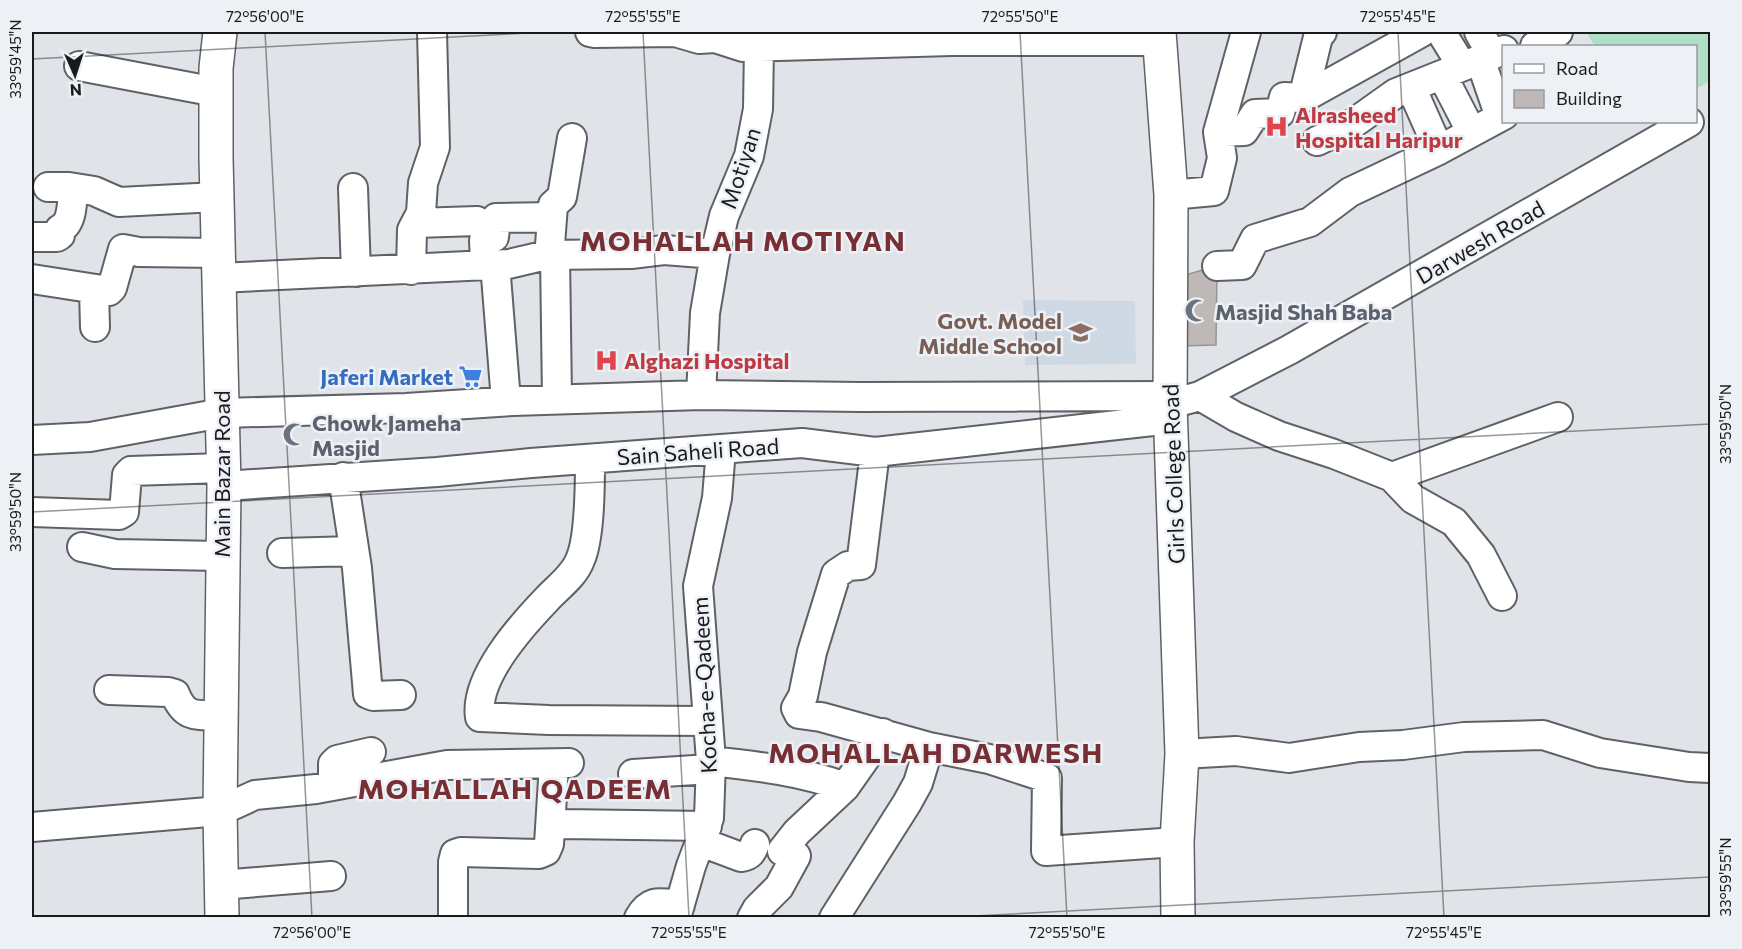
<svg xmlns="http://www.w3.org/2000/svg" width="1742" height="949" font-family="Commissioner,sans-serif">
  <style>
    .built { fill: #cfd9e3 }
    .green { fill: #afdfc5 }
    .building { fill: #beb9b6; stroke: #999490; stroke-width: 1.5 }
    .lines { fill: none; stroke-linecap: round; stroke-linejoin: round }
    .minor-casing { stroke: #5e6266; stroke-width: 32 }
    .major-casing { stroke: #5e6266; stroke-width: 36 }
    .minor { stroke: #fff; stroke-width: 28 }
    .major { stroke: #fff; stroke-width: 33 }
    .ticks { fill: none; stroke: #191a1c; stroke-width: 1.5; stroke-opacity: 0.45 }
    .labels { text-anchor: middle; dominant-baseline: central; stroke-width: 5; stroke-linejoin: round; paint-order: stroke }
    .health-label { font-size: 22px; font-weight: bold; fill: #be3a42; stroke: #edf1f6; text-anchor: start }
    .street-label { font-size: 22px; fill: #191a1c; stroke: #edf1f6 }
    .worship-label { font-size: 22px; font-weight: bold; fill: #5b616d; stroke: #edf1f6; text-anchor: start }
    .education-label { font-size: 22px; font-weight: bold; fill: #785e54; stroke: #edf1f6; text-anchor: end }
    .shop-label { font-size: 22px; font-weight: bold; fill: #366cbe; stroke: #edf1f6; text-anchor: end }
    .district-label { font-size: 28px; font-weight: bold; letter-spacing: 1.5px; fill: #772f34; stroke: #edf1f6 }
    .neatline { fill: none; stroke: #191a1c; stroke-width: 2 }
    .ticks-label { font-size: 15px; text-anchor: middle; fill: #191a1c }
  </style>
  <rect width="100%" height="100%" fill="#e0e4e9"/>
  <path class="built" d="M1023,300L1135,301L1136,364L1025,365Z"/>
  <path class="green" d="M1586,32H1710V81L1696,89V46H1595Z"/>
  <path class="building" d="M1217,266L1216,345L1179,346L1178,277Z"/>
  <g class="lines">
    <defs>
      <path id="minor" d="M590,32L595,33L673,32
        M675,32L699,39L715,38L743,47L951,41H1159
        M1441,32L1462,66
        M1479,32L1492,55
        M1535,46L1558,32
        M1480,59L1500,117
        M79,66L216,92
        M1442,75L1471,131
        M1411,87L1439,150
        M1303,98L1319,33L1322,32
        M1218,132L1244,131L1255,114L1280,113L1284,97L1303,98L1422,32
        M1317,141L1351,125L1396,93L1504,50
        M48,187H69L94,191L119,202L217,197
        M353,188L356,272
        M1171,195L1214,191L1222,158L1218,132L1246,32
        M416,223L477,221
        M32,237H57L60,235V229C73,223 72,201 73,188
        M485,264L484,240L494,237L496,218L552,217
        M495,264L506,401
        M1217,266L1242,265L1255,239L1310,222L1350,192L1439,150L1504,115
        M411,270L412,230L421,213L423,183L435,147L432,32
        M219,278L509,264L547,255L631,254L664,250L715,254
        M32,279L109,291L112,288L123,249L139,252L219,253
        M94,289L95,327
        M701,395L705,313L715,254L724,216L749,156L758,109L759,46
        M1200,396L1236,417L1279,436L1334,454L1392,477L1413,499L1454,522L1481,555L1502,596
        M557,399L555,255L550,245L553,205L562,197L572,138
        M1170,404L1200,396L1289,350L1689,122
        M32,440L90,437L222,413L406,408L513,401L701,395L861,397L1170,396
        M875,452L861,565L848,566L836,574L812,652L803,696L796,708L799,714L821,717L929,747L989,759L1047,778L1046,851L1177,842
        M590,459C590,485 590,538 580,560C574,576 558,587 547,599C522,625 474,678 480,717L549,720L706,721
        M343,477L357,568L368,694L373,696L401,695
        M1392,477L1558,417
        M224,486L437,472L531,463L802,443L875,452L1171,419
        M32,512L119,515L124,512L127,475L131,471L223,468
        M82,547L115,554L221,556
        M282,553L354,551
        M109,690L168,692L175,694C185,719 197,715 221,715
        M1182,754L1236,751L1289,758L1359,747L1403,745L1464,737L1543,735L1600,753L1689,767L1710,768
        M711,761C757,766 801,771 845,787
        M633,774L710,769
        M333,786V764L337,760L371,752
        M562,824L707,826
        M32,827L220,811L255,795L316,789L447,765L569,763
        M701,842L741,857C750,856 752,852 755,844
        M221,885L331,876
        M453,918V862L455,854L461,852L539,854L546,851L549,844L554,764
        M639,918C650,898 661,903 680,905
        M676,918L691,866L709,818L711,761L698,586L717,498L721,449
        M752,918L757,909L779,887L796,856L782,851L797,832L845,787L883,733
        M834,918L907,803L918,783L929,747"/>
      <path id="major" d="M220,32L216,68V158L224,486L220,811L222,918
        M1159,32L1171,195L1170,404L1182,754L1177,842L1178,918"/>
    </defs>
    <use href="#minor" class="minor-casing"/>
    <use href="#major" class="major-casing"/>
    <use href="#minor" class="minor"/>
    <use href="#major" class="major"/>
  </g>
  <path class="ticks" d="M265,32L312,918M643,32L689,918M1020,32L1067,918M1398,32L1444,918M32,59L548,32M32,512L1710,424M936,918L1710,877"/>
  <defs>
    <symbol id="hospital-bare" viewBox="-9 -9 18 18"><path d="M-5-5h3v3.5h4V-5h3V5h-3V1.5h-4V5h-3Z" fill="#e0444e" stroke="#edf1f6" stroke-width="2.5" paint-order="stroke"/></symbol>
    <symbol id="mosque-bare" viewBox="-9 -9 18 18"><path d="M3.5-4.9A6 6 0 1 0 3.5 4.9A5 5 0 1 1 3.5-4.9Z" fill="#6b7280" stroke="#edf1f6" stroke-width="2.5" paint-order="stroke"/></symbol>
    <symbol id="school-bare" viewBox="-9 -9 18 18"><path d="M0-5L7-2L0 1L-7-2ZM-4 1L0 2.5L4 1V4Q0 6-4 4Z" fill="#8d6e63" stroke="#edf1f6" stroke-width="2.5" paint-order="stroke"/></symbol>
    <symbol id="supermarket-bare" viewBox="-9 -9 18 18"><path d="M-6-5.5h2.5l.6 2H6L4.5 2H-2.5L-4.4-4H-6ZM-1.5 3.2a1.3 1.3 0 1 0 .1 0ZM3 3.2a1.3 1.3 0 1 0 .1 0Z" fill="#3f7fe0" stroke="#edf1f6" stroke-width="2.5" paint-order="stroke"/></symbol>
  </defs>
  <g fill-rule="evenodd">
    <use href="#hospital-bare" x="1260" y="110" width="33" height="33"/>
    <use href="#mosque-bare" x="1180" y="294" width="33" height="33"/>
    <use href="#school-bare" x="1064" y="316" width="33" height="33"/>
    <use href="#hospital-bare" x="590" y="344" width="33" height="33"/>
    <use href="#supermarket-bare" x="454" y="360" width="33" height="33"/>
    <use href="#mosque-bare" x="278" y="418" width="33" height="33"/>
  </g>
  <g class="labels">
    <g class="health-label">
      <text x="1295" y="114">Alrasheed<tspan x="1295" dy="25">Hospital Haripur</tspan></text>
      <text x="624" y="360">Alghazi Hospital</text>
    </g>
    <g class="street-label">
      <text transform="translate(740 168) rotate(-72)">Motiyan</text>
      <text transform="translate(1480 242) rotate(-30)">Darwesh Road</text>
      <text transform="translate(698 451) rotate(-4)">Sain Saheli Road</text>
      <text transform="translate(221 474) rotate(-90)">Main Bazar Road</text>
      <text transform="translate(1173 474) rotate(-92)">Girls College Road</text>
      <text transform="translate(704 685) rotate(-93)">Kocha-e-Qadeem</text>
    </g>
    <g class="worship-label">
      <text x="1215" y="311">Masjid Shah Baba</text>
      <text x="312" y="422">Chowk Jameha<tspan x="312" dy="25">Masjid</tspan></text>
    </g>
    <g class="education-label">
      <text x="1062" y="320">Govt. Model<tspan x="1062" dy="25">Middle School</tspan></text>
    </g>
    <g class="shop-label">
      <text x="453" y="376">Jaferi Market</text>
    </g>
    <g class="district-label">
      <text x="743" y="240">MOHALLAH MOTIYAN</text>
      <text x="936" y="752">MOHALLAH DARWESH</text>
      <text x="515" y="788">MOHALLAH QADEEM</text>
    </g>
  </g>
  <rect width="1742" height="949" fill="none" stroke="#edf1f6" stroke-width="66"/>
  <rect x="1502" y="45" width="195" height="78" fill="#edf1f6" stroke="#989b9f" stroke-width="1.5"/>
  <rect x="1514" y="64" width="30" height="9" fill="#ffffff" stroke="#989b9f" stroke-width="1.5"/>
  <text x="1556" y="75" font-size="18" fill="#191a1c">Road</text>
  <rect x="1514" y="90" width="30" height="18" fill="#beb9b6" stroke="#989b9f" stroke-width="1.5"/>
  <text x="1556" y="105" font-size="18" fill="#191a1c">Building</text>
  <g transform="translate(75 75) rotate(177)" stroke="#edf1f6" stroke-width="4.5" paint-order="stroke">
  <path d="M0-4.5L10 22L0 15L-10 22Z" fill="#191a1c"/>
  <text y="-9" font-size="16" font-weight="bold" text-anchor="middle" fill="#191a1c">N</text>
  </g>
  <rect x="33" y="33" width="1676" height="883" class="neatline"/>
  <g class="ticks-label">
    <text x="265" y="22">72°56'00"E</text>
    <text x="643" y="22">72°55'55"E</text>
    <text x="1020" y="22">72°55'50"E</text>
    <text x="1398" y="22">72°55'45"E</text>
    <text transform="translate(16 59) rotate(-90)" y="5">33°59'45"N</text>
    <text transform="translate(1726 424) rotate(-90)" y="5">33°59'50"N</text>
    <text transform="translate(16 512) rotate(-90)" y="5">33°59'50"N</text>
    <text transform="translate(1726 877) rotate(-90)" y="5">33°59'55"N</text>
    <text x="312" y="938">72°56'00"E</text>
    <text x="689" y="938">72°55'55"E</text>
    <text x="1067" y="938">72°55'50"E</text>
    <text x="1444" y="938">72°55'45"E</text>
  </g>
</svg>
